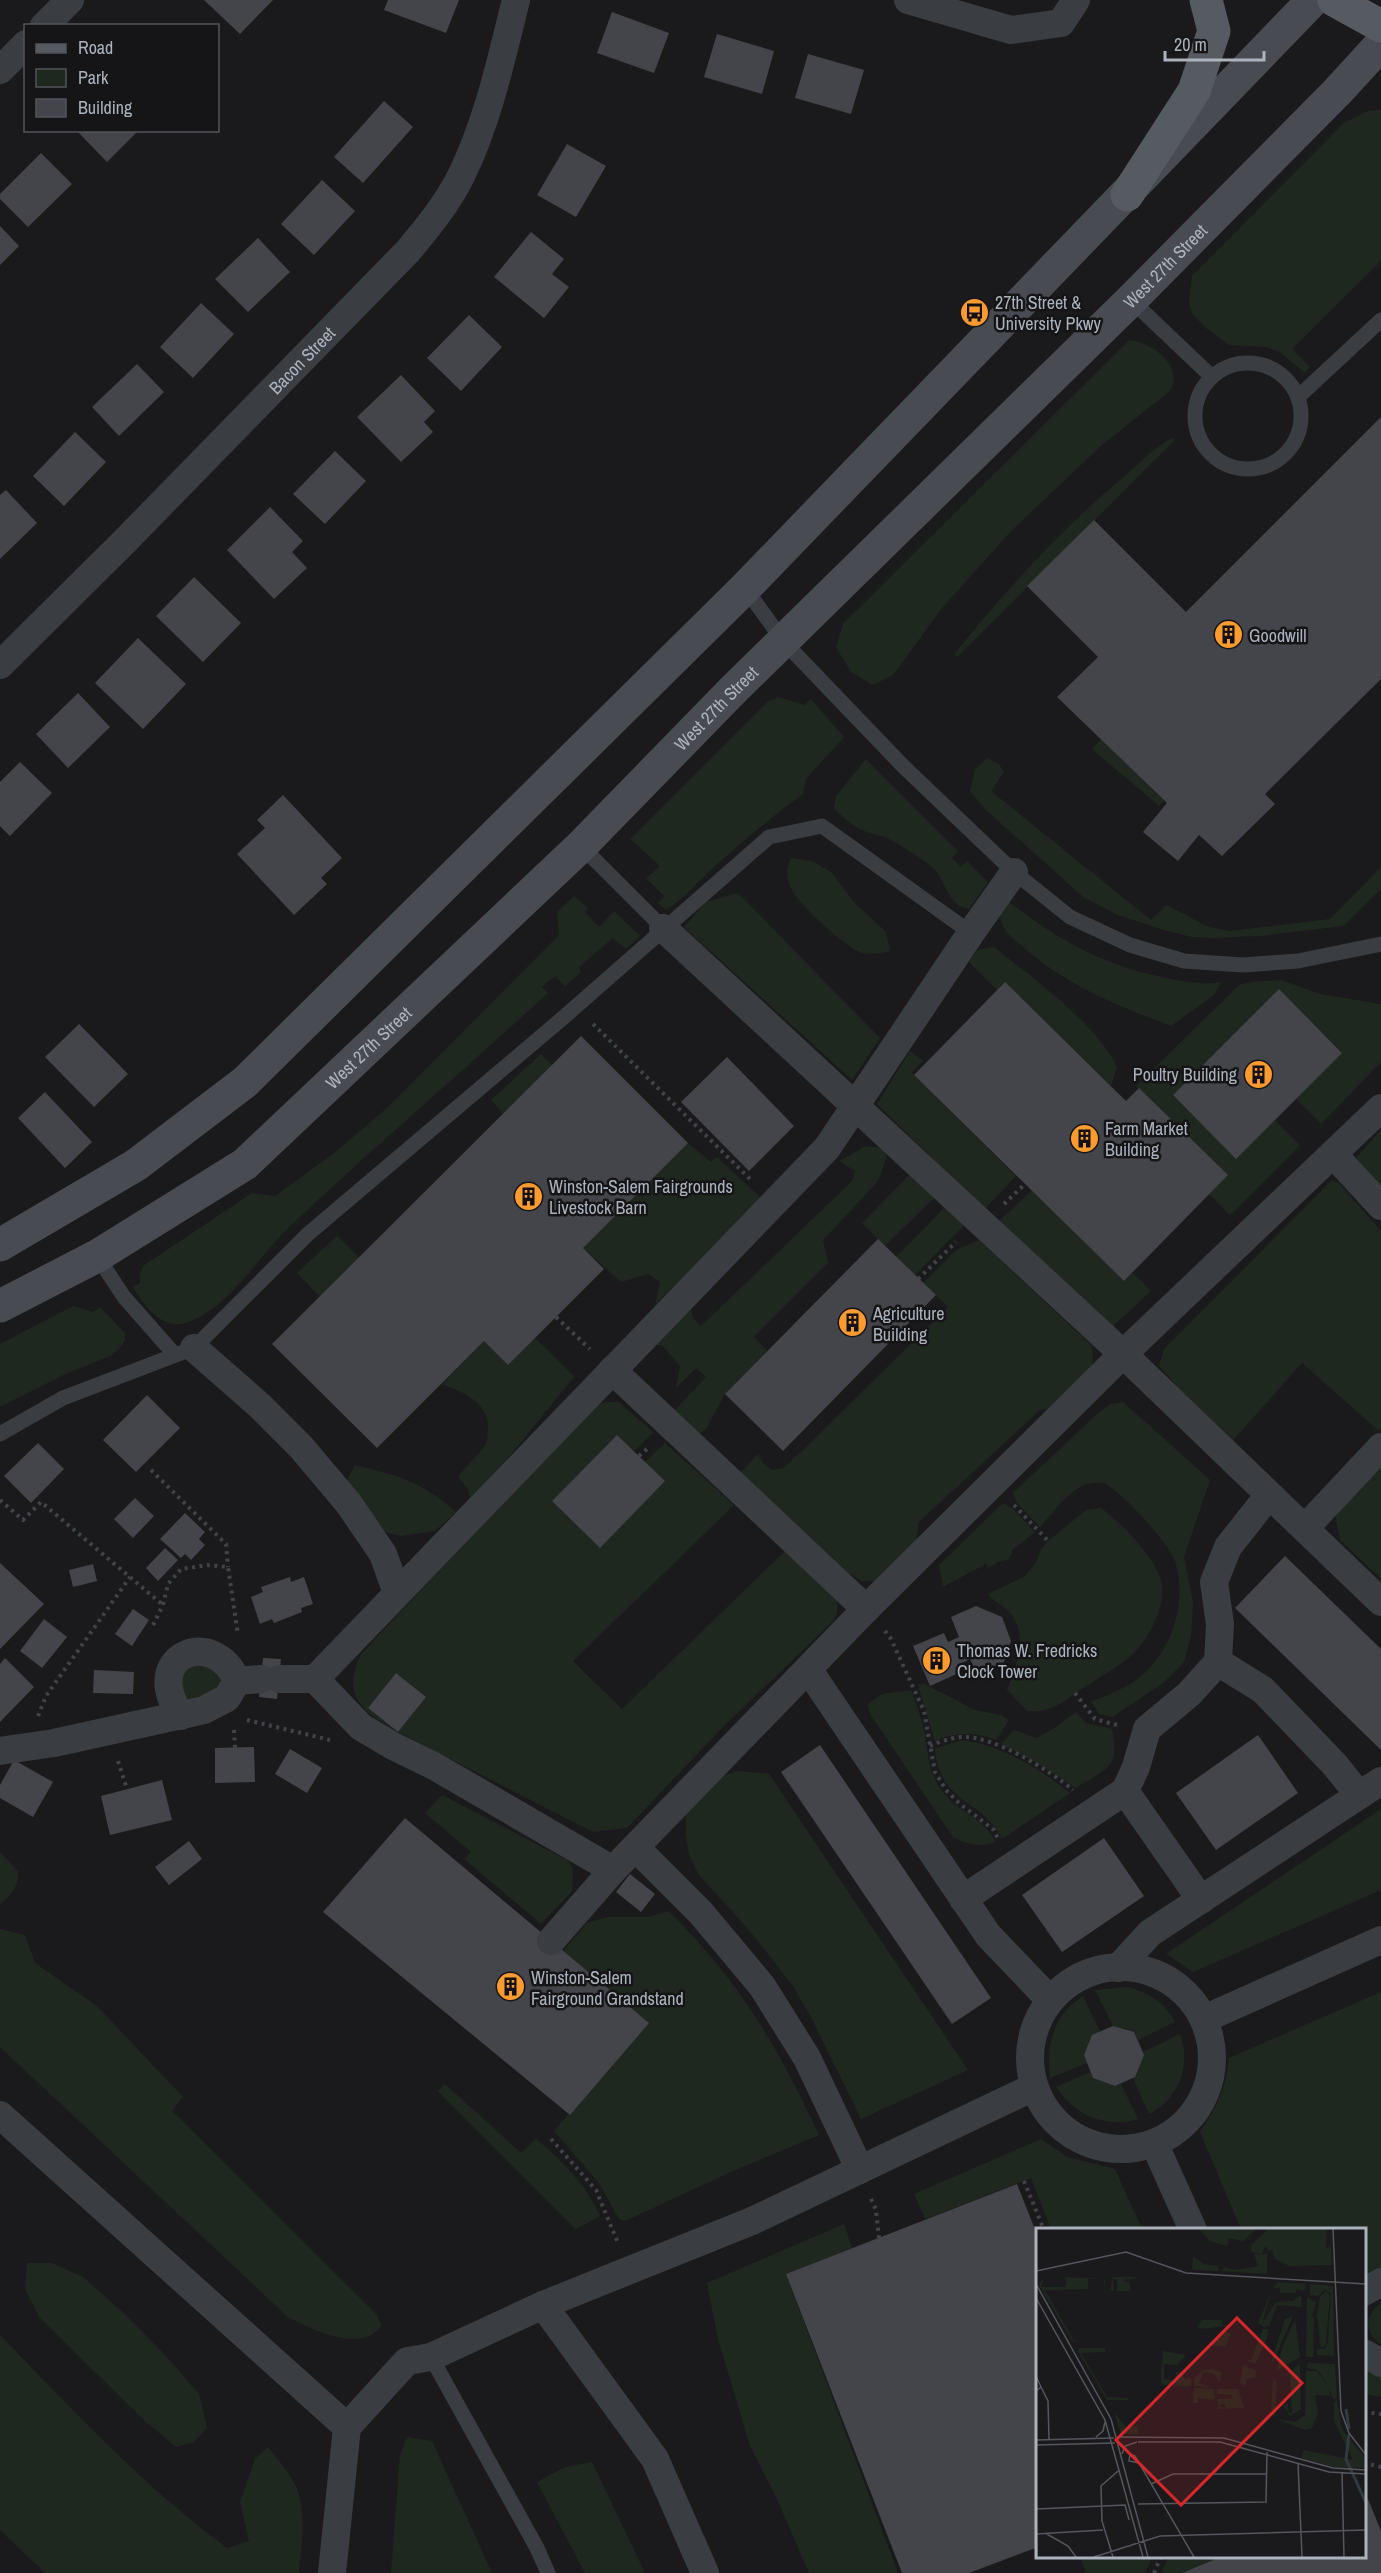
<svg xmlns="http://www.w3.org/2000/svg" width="1381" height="2573" font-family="'Archivo Narrow',sans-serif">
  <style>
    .green { fill: #1f281f }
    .building { fill: #44454a }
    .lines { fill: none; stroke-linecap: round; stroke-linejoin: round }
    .path { stroke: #404449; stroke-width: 4; stroke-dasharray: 3 4.5; stroke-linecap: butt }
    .lane { stroke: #3a3d42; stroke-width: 15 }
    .street { stroke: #3a3d42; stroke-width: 28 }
    .secondary { stroke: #484c52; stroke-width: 33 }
    .primary { stroke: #565a61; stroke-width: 33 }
    .labels { text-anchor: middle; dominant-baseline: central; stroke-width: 5; stroke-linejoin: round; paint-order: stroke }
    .street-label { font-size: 18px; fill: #abb3bd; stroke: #151518 }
    .poi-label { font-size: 18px; fill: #abb3bd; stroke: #151518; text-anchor: start }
    .inset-river { fill: none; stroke: #2e3c42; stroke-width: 3 }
    .inset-road { fill: none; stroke: #54575d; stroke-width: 1.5 }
    .view { fill: #d62828; fill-opacity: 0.15; stroke: #d62828; stroke-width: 3 }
    .inset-edge { fill: none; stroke: #abb3bd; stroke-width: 3 }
  </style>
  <rect width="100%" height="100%" fill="#1a1a1d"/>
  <path class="green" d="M1381,110V261L1292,349L1310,367L1305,373L1281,353L1267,347L1230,345L1207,329L1193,315L1189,303L1192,276L1344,123L1368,111Z
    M1129,340C1151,342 1185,366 1170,391L1102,445L1011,531L942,608L893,675L873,685L851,672L836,647L843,624Z
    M1173,438L1175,439L1173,442L957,657L954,655L956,652C1008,588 1062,528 1126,475C1140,463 1156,445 1173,438Z
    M778,697L804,705L811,699L844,737L806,779L803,794C772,816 744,841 715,866C698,881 685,898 666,910L658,903L664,896L646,878L660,866L630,839L767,702Z
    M1101,739L1164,801L1159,806L1092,749Z
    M987,758L999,764L1004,772L991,791L1151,920L1166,905L1209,927L1230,931L1330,919L1381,867V889L1343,926L1260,936L1213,938L1192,937L1164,930L1118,915L1083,897L985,809L970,791L975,770Z
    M866,759L958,851L952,858L961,867L967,861L988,882L969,909C945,905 948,881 932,867C924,860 899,844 889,839C883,835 874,835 867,832C854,828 844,818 834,808L836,796Z
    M791,858L812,861L831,872L854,902L886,932L890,951C881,953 872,955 863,953C848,950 796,902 791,888C786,877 786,868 791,858Z
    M738,893L880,1038L852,1080L684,927L706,902Z
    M574,896L588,908L585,912L599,927L614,911L640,936L626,949L613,938L579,967L581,972L565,986L555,976L542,987L548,993C462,1072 373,1148 288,1228C256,1259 230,1308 185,1323C161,1330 143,1304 133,1287L140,1283V1274L143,1266L252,1193L275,1196L333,1154L389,1106L559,935L557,912Z
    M1009,902C1058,940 1104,966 1166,978C1187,982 1199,985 1221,982L1214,995L1171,1026C1118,1006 1068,986 1024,948C1012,938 1002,931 1000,916Z
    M994,947C1029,975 1099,1026 1117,1067L1111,1086L1005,983L997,990L969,962L977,950Z
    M1281,980L1320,994L1381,1004V1062L1321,1124L1296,1099L1342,1052L1279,990L1173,1095L1236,1158L1275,1120L1300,1145L1230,1215L1209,1194L1228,1175L1136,1086L1239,985L1251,982Z
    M910,1051L923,1061L912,1072L914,1075L1016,1176L985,1209L877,1104Z
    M541,1054L552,1065L503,1114L491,1100Z
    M1381,1130V1186L1356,1158Z
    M688,1143L711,1162L717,1157L762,1199L655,1305L660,1282L648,1274L621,1282L583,1248Z
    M866,1146L882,1148L888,1153L878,1181L823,1240L828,1263L754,1337L767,1351L725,1394L706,1429L699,1435L673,1412L706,1377L696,1368L676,1388L680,1366L662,1345H653L691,1307L693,1318L701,1326L852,1181L855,1171L839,1161Z
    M910,1174L935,1197L885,1246L862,1223Z
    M1332,1180L1339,1183L1381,1231V1429L1379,1431L1302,1363L1233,1440L1183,1393L1159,1366L1164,1349Z
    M1032,1190L1124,1281L1133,1273L1151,1291L1110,1329L999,1221Z
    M945,1207L964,1225L915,1275L896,1257Z
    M337,1236L359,1258L320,1297L297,1273Z
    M979,1240L1092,1346L1093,1360L1091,1375L1058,1407L1040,1410L919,1522L916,1542L874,1581H862L849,1573L740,1473L758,1454L762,1462L772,1470L783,1468L802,1451L948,1307L923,1283L956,1250Z
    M73,1306L93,1312L100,1307L125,1333V1340L120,1348L110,1356L63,1375L0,1407V1344Z
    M535,1338L574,1377L513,1452L470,1498L468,1488L458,1478C465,1465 478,1457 485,1445C488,1441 487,1436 488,1431C490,1403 465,1393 442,1384L484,1341Z
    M607,1402H619L653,1432L634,1451L617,1435L552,1501L599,1547L665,1481L645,1462L665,1443L734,1505L573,1661L622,1709L785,1551L837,1598V1613L834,1620L720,1730L627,1828L593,1832L398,1732L426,1697L396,1673L368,1708L396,1731C362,1711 341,1696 361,1654L594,1406Z
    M1123,1402L1210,1480L1184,1557L1193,1602L1191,1636L1184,1662L1163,1683L1112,1717L1099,1714L1091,1702C1107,1695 1127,1688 1140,1677C1172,1651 1188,1601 1175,1561C1168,1543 1123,1492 1105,1484C1101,1482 1092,1483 1087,1484C1069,1489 1053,1513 1040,1527L1017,1503L1013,1493L1099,1412L1111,1404Z
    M1381,1460V1579L1340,1540L1336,1520L1337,1505Z
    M355,1465C399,1476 421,1481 456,1512L435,1531L401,1536L385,1532L346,1482Z
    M1003,1503L1013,1509L1035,1532L1013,1549L1009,1559L998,1562L988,1568L986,1564L943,1587L939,1565Z
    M1101,1508C1121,1523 1151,1553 1160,1577C1169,1601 1150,1637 1134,1653C1120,1666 1103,1675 1088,1685C1067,1698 1053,1714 1027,1711L1007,1690C1017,1663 1031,1632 1006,1609C1000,1603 994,1602 988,1594L1025,1576L1035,1564L1042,1548L1048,1541L1086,1510Z
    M193,1659L223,1676L220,1691L188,1699L183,1695L181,1667Z
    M923,1683L975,1710L1001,1715L1009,1720L996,1740C976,1732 954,1732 935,1741L918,1686Z
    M911,1690C916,1704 922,1719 925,1734C928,1755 929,1774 942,1791C956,1811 986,1819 995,1842C980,1848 967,1844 953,1837L870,1714L868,1704C885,1689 892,1694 911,1690Z
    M1076,1712L1086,1723L1112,1729C1120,1770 1106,1768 1076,1788L1037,1763L1001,1744L1014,1730L1036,1738L1053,1729Z
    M961,1740C998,1744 1041,1769 1070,1793L1002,1839C983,1800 940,1804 935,1749Z
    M738,1771L769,1774L968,2070L861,2119L812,2019L793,1986L749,1930L699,1875L689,1855L686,1835V1810L720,1777Z
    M442,1795L567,1860L573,1868L572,1891L541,1924L464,1859L471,1852L425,1813Z
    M1381,1809V1890L1193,1972L1166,1954Z
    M0,1852L18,1871C19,1885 12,1896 0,1904Z
    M668,1911C738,1978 779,2049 819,2135L733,2171L625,2221L619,2219L599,2183L554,2131L648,2023L563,1951L587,1923L608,1917H649Z
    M0,1929L25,1935L35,1963L97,2006L183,2097L172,2111L376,2314L382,2325C362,2355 311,2329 288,2317L0,2047Z
    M1128,1987C1148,1992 1165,2003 1175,2022L1138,2040L1134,2032L1113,2026L1095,1990Z
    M1381,1992V2274L1365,2281L1364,2230L1241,2229L1200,2132C1216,2109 1227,2087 1229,2058Z
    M1083,1996L1100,2032L1084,2055L1087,2063L1050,2078C1046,2045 1053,2015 1083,1996Z
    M1180,2034C1192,2065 1178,2100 1149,2114L1133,2078L1144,2055L1143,2052Z
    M1090,2072L1093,2078L1115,2086L1121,2084L1138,2119C1106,2129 1074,2115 1056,2087Z
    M445,2084L521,2153L536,2139C560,2158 588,2187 600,2216L576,2229L438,2091Z
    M1041,2139L1067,2157L1115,2169L1142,2229H1051L1031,2178L925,2219L914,2194Z
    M844,2224L852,2248L786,2274L898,2573H809L777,2499L750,2446L718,2339L707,2283Z
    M27,2263H52L83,2277L126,2315L166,2356L199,2394L207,2428L194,2442L176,2447L145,2421L40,2318L25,2289Z
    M1381,2304V2344C1364,2333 1364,2314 1381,2304Z
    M0,2335C72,2409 143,2486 227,2548L249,2541L240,2502L255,2459L268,2447C278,2460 291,2474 297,2489C307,2515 301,2547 299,2573H45L0,2530Z
    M1364,2371L1381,2373V2397L1365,2394Z
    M407,2437L432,2441L492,2573H391L400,2455Z
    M592,2462L645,2573H585L537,2482L565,2467Z
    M1080,2557H1152L1145,2573H1086Z
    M1169,2557H1223L1181,2573H1161Z"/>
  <path class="building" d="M204,0H273L240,34Z
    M388,0H459L446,33L384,10Z
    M612,12L669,33L654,73L597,53Z
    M717,34L774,51L762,94L704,77Z
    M808,54L864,70L851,114L795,98Z
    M384,101L413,127L363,183L334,157Z
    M76,130H139L107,162Z
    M567,144L606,166L576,217L537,195Z
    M41,153L72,184L28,227L0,199V194Z
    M322,180L355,211L314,255L281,224Z
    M0,226L19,246L0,265Z
    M531,232L564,259L552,274L569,287L544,318L494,277Z
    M258,238L290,272L248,312L215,279Z
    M201,303L234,334L193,378L160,347Z
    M469,315L502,347L461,391L427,358Z
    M137,364L164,392L119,436L92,407Z
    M401,375L435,411L424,422L433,432L401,462L357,417Z
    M1381,417V679L1265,794L1275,804L1222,856L1199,835L1178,861L1143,832L1167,803L1057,697L1098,657L1027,586L1094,520L1186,612Z
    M75,432L106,462L64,506L33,476Z
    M335,451L366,481L325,524L293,494Z
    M6,490L37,523L0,559V495Z
    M270,507L303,541L292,552L307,568L274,599L227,550Z
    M194,577L241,623L203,662L156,616Z
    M138,638L186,684L143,729L95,683Z
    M78,693L110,727L68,768L36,734Z
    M20,762L52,793L10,836L0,826V782Z
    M283,795L342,858L321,878L327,884L294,915L237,854L265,828L257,820Z
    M1005,982L1126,1101L1139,1088L1228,1175L1124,1281L914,1075Z
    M1279,989L1342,1053L1236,1159L1173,1095Z
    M79,1024L128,1074L94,1107L45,1057Z
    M581,1036L688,1143L583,1248L604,1269L508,1365L484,1341L377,1448L272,1344Z
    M727,1057L794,1126L749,1171L681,1102Z
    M45,1092L92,1142L65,1168L18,1118Z
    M878,1239L936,1295L783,1451L725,1394Z
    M147,1395L180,1428L136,1472L103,1440Z
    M617,1435L665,1481L600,1548L552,1501Z
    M38,1443L64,1469L31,1503L4,1476Z
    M135,1498L154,1516L133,1538L114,1519Z
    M185,1513L205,1532L199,1539L205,1545L191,1560L185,1554L181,1558L160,1539Z
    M165,1548L178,1560L158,1581L146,1568Z
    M1285,1556L1381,1649V1750L1235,1608Z
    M0,1563L44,1604L0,1649Z
    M93,1564L97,1581L73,1587L69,1570Z
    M290,1577L291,1582L304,1577L313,1604L301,1608L302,1612L274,1623L272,1619L260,1624L251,1597L263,1592L261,1587Z
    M976,1606L1002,1617L1011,1641L1003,1664L977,1675L970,1659L958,1665L961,1672L930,1686L913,1646L944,1633L948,1642L959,1637L951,1617Z
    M133,1609L149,1620L132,1646L115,1634Z
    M44,1619L67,1637L42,1668L20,1651Z
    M5,1658L34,1687L0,1722V1664Z
    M263,1658L281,1659L277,1699L259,1697Z
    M94,1670L134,1672L133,1694L93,1693Z
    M396,1673L426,1697L398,1732L368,1708Z
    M1258,1735L1298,1793L1216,1850L1176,1793Z
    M820,1745L991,1998L952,2024L781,1772Z
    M254,1747L255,1782L215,1783V1748Z
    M290,1749L322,1768L307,1793L275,1774Z
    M14,1760L53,1782L33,1817L0,1798V1785Z
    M162,1780L172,1820L110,1835L101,1796Z
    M405,1818L649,2023L570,2115L323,1912Z
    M1104,1838L1144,1896L1062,1952L1022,1895Z
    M189,1841L202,1859L169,1885L155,1867Z
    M630,1874L655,1894L641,1912L616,1892Z
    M1113,2026L1134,2032L1144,2055L1135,2077L1115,2086L1093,2078L1084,2055L1092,2035Z
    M1017,2184L1038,2237V2547L969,2573H902L786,2274Z
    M1368,2499L1381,2531V2573H1182L1223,2556H1364V2500Z"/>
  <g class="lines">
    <path class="path" d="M593,1024L752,1181
      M1004,1204L1025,1184
      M918,1279L956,1242
      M556,1317L590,1349
      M639,1456L649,1447
      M151,1470L226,1544L228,1567
      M0,1500L23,1520L41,1502L163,1605
      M1014,1505L1048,1541
      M153,1625L163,1605L168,1584L181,1569L208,1565L228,1567L238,1635
      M885,1631L891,1639L924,1711L935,1772L946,1790L960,1804L994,1830L998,1839
      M1075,1693L1095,1719L1117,1725
      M38,1716L46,1696L130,1577
      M247,1720L330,1740
      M234,1730L235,1748
      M930,1746C939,1742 950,1738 961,1737C993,1735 1049,1770 1073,1790
      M118,1761L127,1789
      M551,2139L596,2190L618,2243
      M1024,2181L1044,2230
      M871,2199L876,2210L879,2238
      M1364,2412L1381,2414
      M1364,2466L1369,2464L1381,2467
      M1154,2573L1161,2556"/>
    <path class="lane" d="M1131,300L1212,377
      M1195 416a53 53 0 1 1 106 0a53 53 0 1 1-106 0Z
      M1298,397L1381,320
      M745,588L784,642L903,766L1014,872L1070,917L1130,945L1184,961L1243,965L1298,961L1381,944
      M581,846L663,928
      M97,1256L124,1297L175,1355
      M0,1434L63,1398L194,1348L308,1234L564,1017L769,837L822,826L971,933
      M431,2357L537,2548L548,2573"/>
    <g class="street">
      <path d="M908,0L1011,30L1061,23L1076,0"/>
      <path d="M44,26L70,0"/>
      <path d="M0,70L26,44"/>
      <path id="s1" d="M0,665L125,541L408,251C428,227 447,204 461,176C488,121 501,60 516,0"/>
      <path d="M1381,1108L1123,1354L1381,1602"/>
      <path d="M1334,1155L1381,1206"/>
      <path d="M194,1348L260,1406L301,1447L349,1504L383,1554L397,1593"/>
      <path d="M612,1370L866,1609L1123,1354L663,928"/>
      <path d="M1305,1528L1381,1447"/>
      <path d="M1218,1662L1263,1690L1335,1765L1359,1795"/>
      <path d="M808,1669L988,1935L1050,2000"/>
      <path d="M279,1679H315L827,1148L971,933L1014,872"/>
      <path d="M315,1679L361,1727L393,1746L434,1766L613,1870L866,1609"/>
      <path d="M181,1716C139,1655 214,1626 237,1681"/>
      <path d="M0,1751L54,1743L204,1710L227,1698L237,1681L261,1679"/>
      <path d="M1125,1791L1201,1900"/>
      <path d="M636,1848L701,1913L762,1986L807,2058L860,2170"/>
      <path d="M963,1899L1125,1791L1136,1767L1147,1729L1189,1694L1218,1662L1220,1624L1214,1582L1228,1547L1269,1495"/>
      <path d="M551,1941L613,1870"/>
      <circle cx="1121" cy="2058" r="91"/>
      <path d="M1118,1968L1150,1933L1381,1781"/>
      <path d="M1204,2019L1381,1940"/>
      <path d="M0,2115L347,2427"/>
      <path d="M1154,2143L1193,2230"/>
      <path d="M1364,2292L1381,2282"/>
      <path d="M543,2305L752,2221L1034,2087"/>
      <path d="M1364,2353L1381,2363"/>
      <path d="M332,2573L347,2427L407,2361L431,2357L543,2305L655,2459L705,2573"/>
    </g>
    <g class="secondary">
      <path d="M0,1245L136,1165L245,1082L745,588L1313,0"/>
      <path id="s2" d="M0,1306L97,1256L245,1164L581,846L734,689L1131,300L1337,92L1381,44"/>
    </g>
    <path class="primary" d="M1334,0L1381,26
      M1127,195L1194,91L1214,31L1206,0"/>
  </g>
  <defs>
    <symbol id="bus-disc" viewBox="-11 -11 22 22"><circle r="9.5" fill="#ff9a2f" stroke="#151518"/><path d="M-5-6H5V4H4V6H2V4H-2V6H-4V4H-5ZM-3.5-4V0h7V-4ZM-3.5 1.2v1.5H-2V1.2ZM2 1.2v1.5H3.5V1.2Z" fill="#111"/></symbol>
    <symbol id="building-disc" viewBox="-11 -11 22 22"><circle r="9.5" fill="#ff9a2f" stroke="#151518"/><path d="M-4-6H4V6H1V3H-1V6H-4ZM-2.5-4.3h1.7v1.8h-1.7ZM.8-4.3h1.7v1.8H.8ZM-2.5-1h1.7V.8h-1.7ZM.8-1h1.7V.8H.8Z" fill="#111"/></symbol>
  </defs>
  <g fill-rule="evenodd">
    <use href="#bus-disc" x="958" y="296" width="33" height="33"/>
    <use href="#building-disc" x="1212" y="618" width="33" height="33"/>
    <use href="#building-disc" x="1242" y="1058" width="33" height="33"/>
    <use href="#building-disc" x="1068" y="1122" width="33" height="33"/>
    <use href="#building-disc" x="512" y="1180" width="33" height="33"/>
    <use href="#building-disc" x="836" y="1306" width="33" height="33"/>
    <use href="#building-disc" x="920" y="1644" width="33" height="33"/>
    <use href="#building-disc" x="494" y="1970" width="33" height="33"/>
  </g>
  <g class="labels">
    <g class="street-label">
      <text stroke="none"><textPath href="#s2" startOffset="1569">West 27th Street</textPath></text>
      <text stroke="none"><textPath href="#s1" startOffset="429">Bacon Street</textPath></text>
      <text stroke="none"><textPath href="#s2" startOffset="939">West 27th Street</textPath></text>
      <text stroke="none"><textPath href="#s2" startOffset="453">West 27th Street</textPath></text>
    </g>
    <g class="poi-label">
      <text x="995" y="302">27th Street &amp;<tspan x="995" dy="21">University Pkwy</tspan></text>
      <text x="1249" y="635">Goodwill</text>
      <text x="1237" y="1074" text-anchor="end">Poultry Building</text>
      <text x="1105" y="1128">Farm Market<tspan x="1105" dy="21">Building</tspan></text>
      <text x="549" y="1186">Winston-Salem Fairgrounds<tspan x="549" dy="21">Livestock Barn</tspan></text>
      <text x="873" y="1313">Agriculture<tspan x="873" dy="21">Building</tspan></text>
      <text x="957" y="1650">Thomas W. Fredricks<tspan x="957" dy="21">Clock Tower</tspan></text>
      <text x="531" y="1977">Winston-Salem<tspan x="531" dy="21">Fairground Grandstand</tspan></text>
    </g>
  </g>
  <g transform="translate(1036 2228)">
    <rect width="330" height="330" fill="#1a1a1d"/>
    <path d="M163,1H220L207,13L193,10L191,18L174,13ZM232,1H291L290,20L294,19V1L296,37L253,38L239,31L236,22L229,24L232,22L229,18L226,26L215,24V17ZM218,26H231V46L186,43L188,39L200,42L222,38ZM157,28L168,36L182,38L183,43L156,42ZM8,49L5,59H30V50L24,49L69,51V63L68,51H52V61L9,62L38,113L42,111L39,114L36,113L3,57ZM77,49H101V50L86,52L94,56V63H81V51H77L78,62L74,63ZM241,54L270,56L269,63L260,61V65H244V59L237,61ZM274,56L297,58L298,128L281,127V121H289L292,114L295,66L289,61L282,68L274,67ZM290,63L294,68L291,102L290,117L285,120L281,87L284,69ZM235,65L226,96L240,74L257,73L265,67L266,79L241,77L233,98L228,99L222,95ZM271,69L280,74L275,91L278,87L277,129H270ZM257,88L237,134H235L249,91ZM166,92H187L186,97H191L194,101L189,98L167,101L161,99ZM259,92L264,129L241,142L247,117ZM227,101H232L231,110L219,136L210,132H215ZM186,104L195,105L189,119L173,117ZM43,120H69V124L45,125L71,169L92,170L93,172H71L42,123ZM125,121L126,149L127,123L150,127L141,137L128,136V151L136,152L135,158L125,156ZM272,135L299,136L301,171H297L293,160L294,168L279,167L282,186L276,200L270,202L240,191L259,194L269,187L270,143H281L293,159L282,142L271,140ZM264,136L265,181L254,188L247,177L252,176L253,185H256L254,146L248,147ZM207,137L220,143L219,150L210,151V158L204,155ZM176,141L186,144L184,155L178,146L168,144L163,155L174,159L158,158V150L167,142ZM140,144H147L148,151L155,150V158H138ZM237,149L241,154L239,190L235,184ZM178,161L179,172L162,170V175H157L158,160ZM202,161L208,180L182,181V178L189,180L190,176L182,177L181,171H196V167L181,166V161ZM301,172L306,201L329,230V240L298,239L265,230L268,222L317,232L298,193V174ZM78,184L90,199L101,198L103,206H85Z" fill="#1f281f"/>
    <path class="inset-river" d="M310,181L313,201M313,206L310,231L330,275"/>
    <path class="inset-road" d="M297,1L305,183L313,205L330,227M0,43L90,24L150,45L330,56M0,56L75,191L112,329M0,70L69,192L107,329M0,148L5,159L0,163M5,159L12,173L13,211M60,209L67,203L69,194M81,209L188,210L297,240L330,242M0,212L78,210M102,214H184L293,244L330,246M0,217L79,215M86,226L89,218L101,214M103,235L93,233L94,226L99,228L158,329M262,235L266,329M306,244L308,329M115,256L137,246H231M102,276L230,274L231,224M0,281L89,277L93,292M0,281L1,329M9,305L32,318L40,329M0,306L67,302M58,329L124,308L330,302M77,329L66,293L65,258L82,243"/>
    <path class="view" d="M201,90L266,155L145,277L80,212Z"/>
    <rect width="330" height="330" class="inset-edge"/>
  </g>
  <rect x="24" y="24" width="195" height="108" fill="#151518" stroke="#51545a" stroke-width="1.5"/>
  <rect x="36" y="44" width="30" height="9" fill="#565a61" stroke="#51545a" stroke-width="1.5"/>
  <text x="78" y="54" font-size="18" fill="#abb3bd">Road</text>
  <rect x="36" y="69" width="30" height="18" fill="#1f281f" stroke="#51545a" stroke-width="1.5"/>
  <text x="78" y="84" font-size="18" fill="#abb3bd">Park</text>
  <rect x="36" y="99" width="30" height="18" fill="#44454a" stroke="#51545a" stroke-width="1.5"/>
  <text x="78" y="114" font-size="18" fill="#abb3bd">Building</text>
  <path d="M1165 51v9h99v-9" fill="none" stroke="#abb3bd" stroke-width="3"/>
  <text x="1174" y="51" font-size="18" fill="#abb3bd" stroke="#151518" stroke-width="4.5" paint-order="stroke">20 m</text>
</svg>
